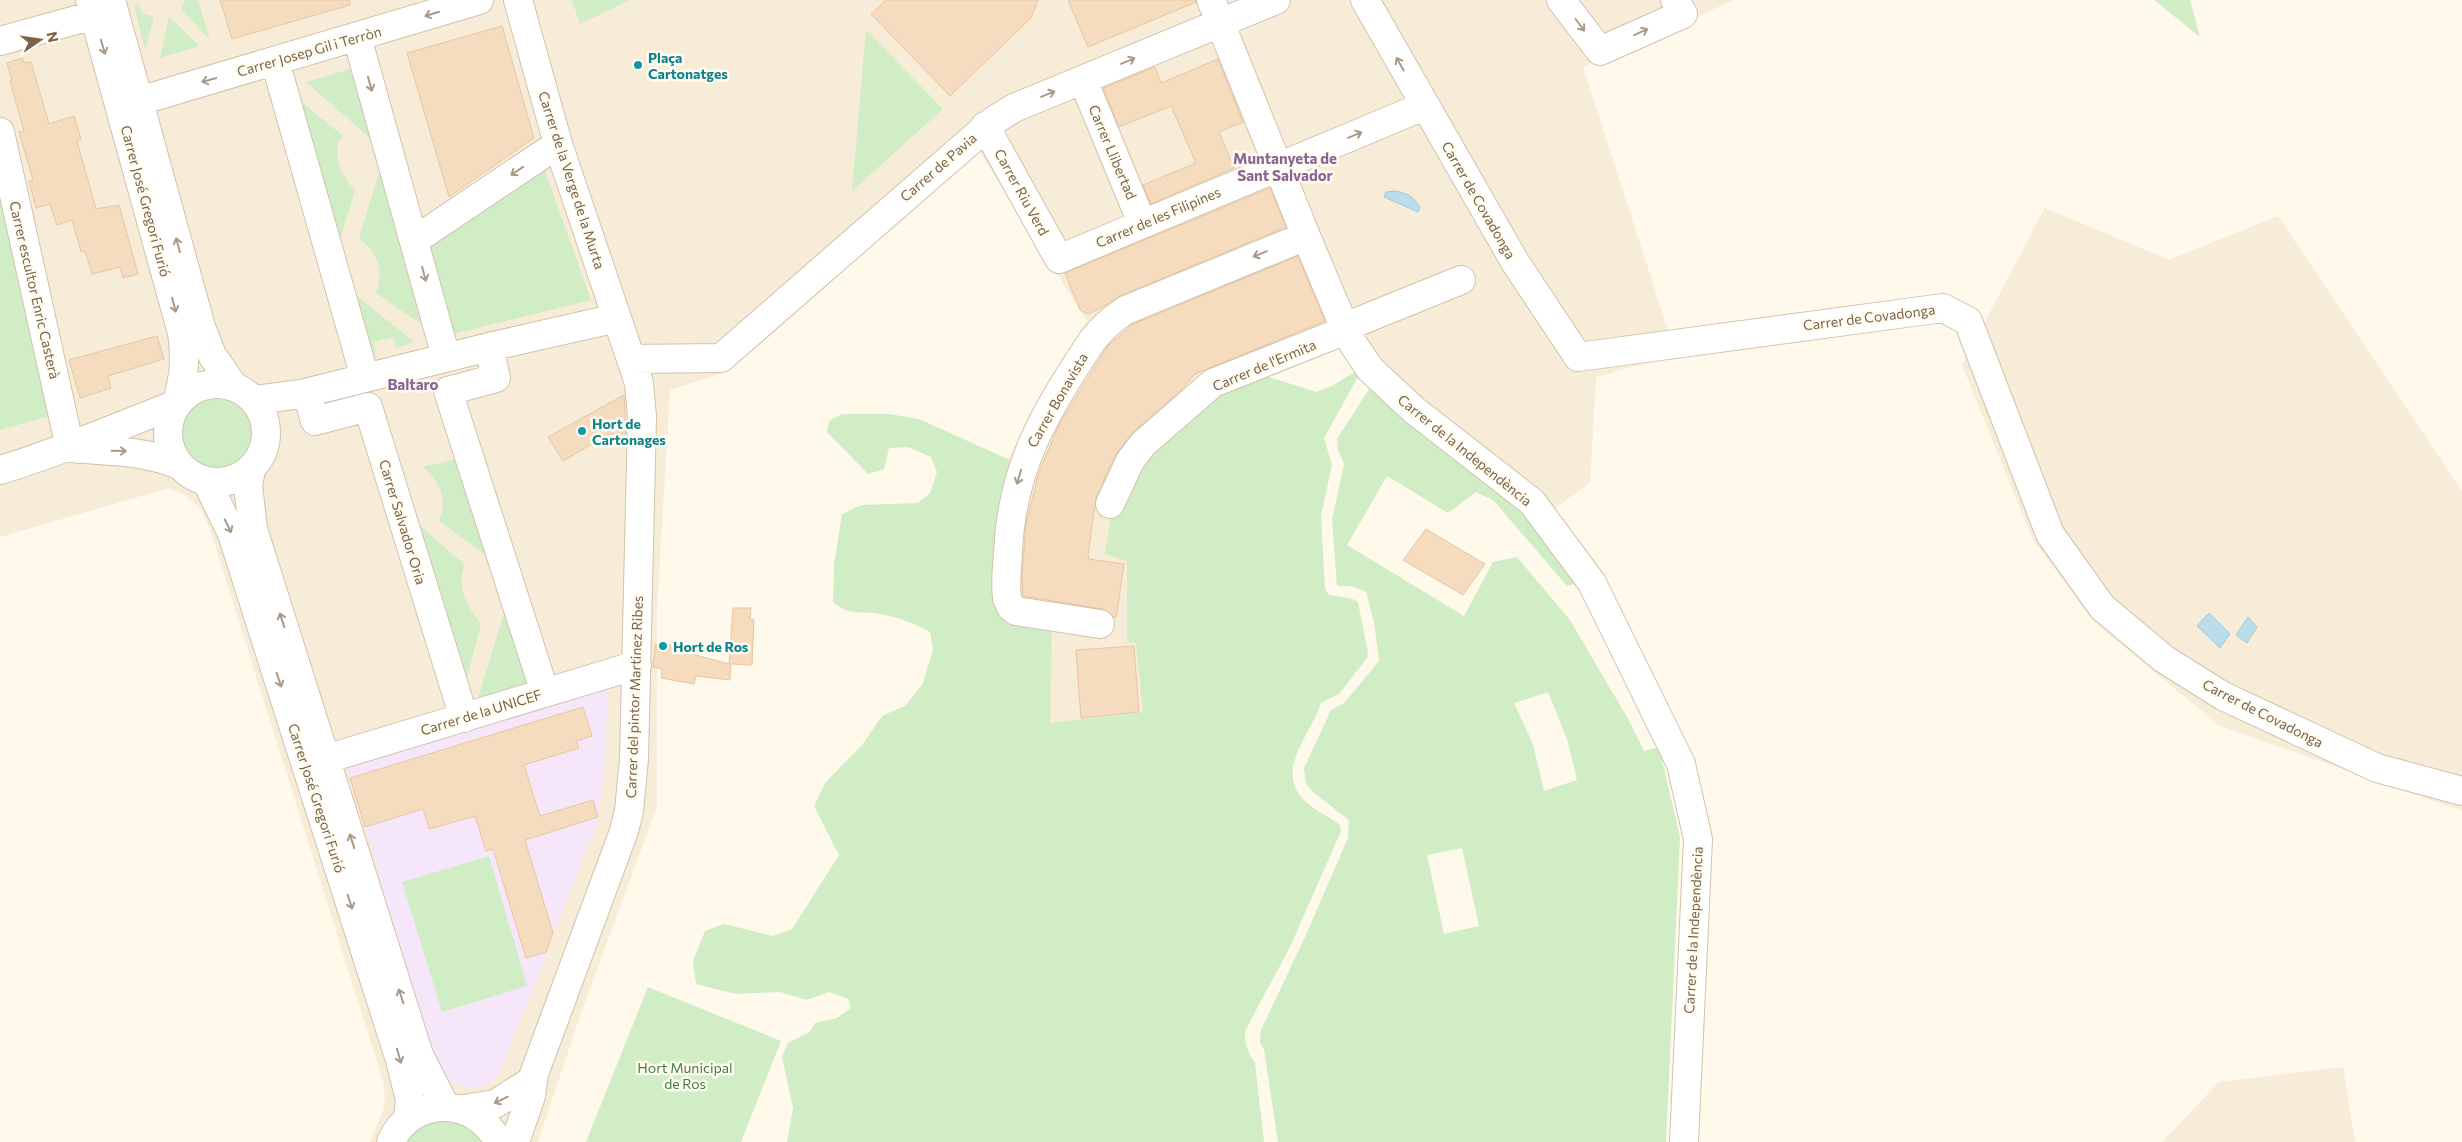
<svg xmlns="http://www.w3.org/2000/svg" width="2462" height="1142" font-family="Commissioner,sans-serif">
  <style>
    .residential { fill: #f6ecd7 }
    .education { fill: #f6e6fa }
    .green { fill: #d0edc6; fill-rule: evenodd }
    .water { fill: #bcdce9; stroke: #a1cadc }
    .building { fill: #f5dcbf; stroke: #e9c59f }
    .lines { fill: none; stroke-linecap: round; stroke-linejoin: round }
    .minor-casing { stroke: #d2c2ad; stroke-width: 30 }
    .minor { stroke: #fff; stroke-width: 28 }
    .oneway { stroke: #a99989 }
    .culture-dot { fill: #0f9aa8; stroke: #fffcf1; stroke-width: 2 }
    .labels { text-anchor: middle; dominant-baseline: central; stroke-width: 5; stroke-linejoin: round; paint-order: stroke }
    .street-label { font-size: 14px; fill: #7b624a; stroke: #fffcf1 }
    .culture-label { font-size: 14px; font-weight: bold; fill: #0d838f; stroke: #fffcf1; text-anchor: start }
    .park-label { font-size: 14px; fill: #477b3f; stroke: #fffcf1 }
    .neighbourhood-label { font-size: 15px; font-weight: bold; fill: #8c6396; stroke: #fffcf1 }
  </style>
  <rect width="100%" height="100%" fill="#fef9ea"/>
  <path class="residential" d="M0,0H1734L1583,67L1676,355L1596,377L1590,483L1554,509L1344,346L1254,381L1143,623L1148,714L1047,726L994,617L990,566L1005,465L1039,399L1087,321L978,149L719,374L670,390L657,608V806L580,1016L538,1142H370L383,1111L385,1098L383,1081L210,529L199,507L185,495L169,488L0,537Z
    M2045,208L2169,260L2278,216L2462,491V811L2220,726L2095,623L2033,540L1962,365Z
    M2343,1067L2355,1142H2162L2219,1082Z"/>
  <path class="education" d="M608,684L604,774L597,823L500,1073L492,1082L479,1088L457,1085L447,1079L435,1062L346,764Z"/>
  <path class="green" d="M185,0H198L210,40L181,9Z
    M572,0H630L580,24Z
    M2154,0H2190L2200,37Z
    M138,4L143,13L154,17L145,50L134,5Z
    M169,16L199,46L160,58Z
    M866,30L943,109L852,191Z
    M350,69L370,138L306,82Z
    M293,95L343,136L338,142C336,162 341,176 355,190L337,250Z
    M544,168L591,300L453,334L428,246Z
    M380,169L423,325L376,293C384,269 378,253 359,238Z
    M0,175L53,415L0,430Z
    M348,289L414,342L396,348L393,337L374,342L376,353L364,356Z
    M1356,371L1358,377L1324,438L1332,465L1321,516L1325,588L1328,594C1337,598 1351,596 1358,602L1368,653L1367,658L1339,694L1321,703C1310,738 1269,774 1311,806C1320,813 1331,818 1340,825L1341,831L1290,947L1245,1031C1244,1043 1248,1053 1255,1063L1264,1142H787L793,1108L782,1057L788,1043L810,1032L815,1023L837,1018L851,1008L848,999L829,992L806,1000L780,992L736,994L696,984L693,961L705,931L724,924L773,936L792,929L839,855L814,806L825,783L862,745L882,716L905,706L922,685L933,651L930,632C912,622 895,616 874,613C852,610 853,617 833,602L834,565L842,514L861,505L918,503L930,493L937,472L931,457L908,447L889,448L884,469L868,474L827,432L829,421L842,414H889L919,419L1010,460L992,564L998,614L1052,618L1050,723L1143,712L1136,643L1127,642V561L1105,554L1112,511L1133,463L1224,390L1269,377L1316,392L1332,386Z
    M1371,386L1528,513L1576,575L1574,584L1567,586L1494,501L1476,492L1448,513L1387,476L1347,545L1464,616L1493,562L1517,557L1570,620L1627,717L1644,751L1659,747L1680,837L1666,1142H1278L1264,1050L1260,1043L1261,1030L1305,937L1348,838L1349,820L1314,793L1306,784L1304,768L1331,710L1344,703L1379,661L1374,622L1366,592L1352,586H1337L1332,520L1344,464L1338,450L1337,439ZM1548,692L1567,739L1577,780L1544,791L1533,744L1514,703ZM1462,848L1479,926L1444,934L1427,855Z
    M181 433a36 36 0 1 1 72 0a36 36 0 1 1-72 0Z
    M461,458L491,559L439,521C449,499 440,482 423,467Z
    M407,514L465,565C455,587 468,607 481,624L463,693Z
    M508,600L532,686L476,705Z
    M489,856L527,986L442,1012L402,882Z
    M648,987L781,1041L741,1142H586Z
    M441,1117C460,1122 472,1125 483,1142H403L423,1123Z"/>
  <path class="water" d="M1395,191C1407,193 1414,197 1420,207L1418,212L1384,197L1386,192Z
    M2209,613L2230,634L2220,648L2197,626Z
    M2248,617L2257,627L2247,643L2236,635Z"/>
  <path class="building" d="M220,0H350V5L232,39Z
    M886,0H1038L1031,18L950,96L871,14Z
    M1068,0H1196V2L1088,47Z
    M502,26L534,138L449,197L407,53Z
    M22,58L24,63L31,62L49,124L74,116L81,139L77,141L96,209L119,205L138,274L123,278L120,267L92,274L85,251L81,252L72,220L57,225L50,204L36,208L29,181L33,180L19,132L24,131L10,81H12L7,63Z
    M1218,59L1243,122L1219,132L1234,168L1151,204L1143,185L1196,163L1171,106L1119,127L1103,88L1155,67L1161,83Z
    M1270,188L1286,227L1120,296L1103,307L1088,314L1080,310L1065,273Z
    M1298,256L1325,321L1195,374L1180,391L1133,432L1116,454L1096,498L1088,555L1089,559L1124,564L1116,618L1102,609L1023,596L1022,577L1026,524L1039,472L1060,423L1108,346L1133,324Z
    M157,336L164,359L108,376L111,388L80,398L69,360Z
    M624,395L626,434H609L563,461L548,437Z
    M1426,529L1485,564L1463,595L1403,560Z
    M733,608H751L750,619L754,620L752,665L731,664L730,680L696,676L694,684L661,678L662,669L653,667L655,645H671V648L729,664Z
    M1134,646L1139,712L1081,718L1076,650Z
    M583,707L592,736L576,741L579,748L524,765L540,816L593,800L598,817L525,840L553,933L546,952L526,958L493,849L486,851L475,816L429,829L423,809L365,827L350,778Z"/>
  <g class="lines">
    <defs>
      <path id="minor" d="M111,0L201,327L212,355L234,387
        M1211,0L1306,236L1348,336L1370,369L1414,410L1532,502L1592,583L1681,764L1698,839L1684,1142
        M1365,0L1515,262L1578,357L1943,308L1968,321L2050,534L2102,607L2164,659L2223,696L2377,768L2462,791
        M1561,0L1600,51L1683,14L1675,0
        M357,37L446,357
        M0,41L94,15
        M275,61L365,378
        M1083,80L1142,223
        M139,101L479,0
        M985,126L1059,259L1424,106
        M0,132L70,448C107,451 143,450 179,465
        M415,240L558,144
        M489,347L496,378L448,391L545,693
        M631,359L721,358L993,121L1014,108L1276,0
        M168 433a49 49 0 1 1 98 0a49 49 0 1 1-98 0Z
        M307,393L315,421L368,407L464,718
        M254,400L301,394L489,347L617,318
        M0,470C61,452 118,426 177,404C184,374 186,363 182,333L90,0
        M251,470L248,485L253,529L419,1055L445,1106
        M207,482L232,534L400,1060L410,1100L408,1118
        M1110,504L1130,461L1143,444L1213,383L1331,336L1345,327L1461,280
        M1100,624L1016,611L1011,607L1007,598C1005,584 1007,568 1008,553C1011,468 1046,410 1092,341C1102,328 1112,319 1126,310L1306,236
        M326,759L637,665
        M464,1109L495,1104L533,1080
        M391,1142C411,1095 477,1096 498,1142
        M515,1142L531,1096L534,1074L624,831L629,811L634,759L642,417L639,383L558,144L518,0"/>
    </defs>
    <use href="#minor" class="minor-casing"/>
    <use href="#minor" class="minor"/>
  </g>
  <defs><path id="oneway-shaft" d="M-6 0H5M1.5-3L5.5 0L1.5 3" fill="none" stroke-width="1.6" stroke-linecap="round" stroke-linejoin="round" transform="scale(1.25)"/></defs>
  <g class="oneway">
    <use href="#oneway-shaft" transform="translate(432 14) rotate(163)"/>
    <use href="#oneway-shaft" transform="translate(1580 25) rotate(53)"/>
    <use href="#oneway-shaft" transform="translate(1641 32) rotate(-24)"/>
    <use href="#oneway-shaft" transform="translate(103 47) rotate(74)"/>
    <use href="#oneway-shaft" transform="translate(1128 61) rotate(-23)"/>
    <use href="#oneway-shaft" transform="translate(1400 64) rotate(-119)"/>
    <use href="#oneway-shaft" transform="translate(209 80) rotate(164)"/>
    <use href="#oneway-shaft" transform="translate(370 84) rotate(74)"/>
    <use href="#oneway-shaft" transform="translate(1048 94) rotate(-22)"/>
    <use href="#oneway-shaft" transform="translate(1355 135) rotate(-22)"/>
    <use href="#oneway-shaft" transform="translate(517 171) rotate(146)"/>
    <use href="#oneway-shaft" transform="translate(178 245) rotate(-105)"/>
    <use href="#oneway-shaft" transform="translate(1260 254) rotate(158)"/>
    <use href="#oneway-shaft" transform="translate(424 274) rotate(75)"/>
    <use href="#oneway-shaft" transform="translate(174 305) rotate(75)"/>
    <use href="#oneway-shaft" transform="translate(119 451) rotate(1)"/>
    <use href="#oneway-shaft" transform="translate(1019 477) rotate(106)"/>
    <use href="#oneway-shaft" transform="translate(228 526) rotate(64)"/>
    <use href="#oneway-shaft" transform="translate(282 620) rotate(-108)"/>
    <use href="#oneway-shaft" transform="translate(279 680) rotate(72)"/>
    <use href="#oneway-shaft" transform="translate(352 841) rotate(-108)"/>
    <use href="#oneway-shaft" transform="translate(350 902) rotate(72)"/>
    <use href="#oneway-shaft" transform="translate(401 996) rotate(-108)"/>
    <use href="#oneway-shaft" transform="translate(399 1056) rotate(74)"/>
    <use href="#oneway-shaft" transform="translate(501 1100) rotate(154)"/>
  </g>
  <g class="culture-dot">
    <circle cx="638" cy="65" r="5"/>
    <circle cx="582" cy="431" r="5"/>
    <circle cx="663" cy="646" r="5"/>
  </g>
  <g class="labels">
    <g class="street-label">
      <text transform="translate(309 51) rotate(-16)">Carrer Josep Gil i Terròn</text>
      <text transform="translate(1113 152) rotate(67)">Carrer Llibertad</text>
      <text transform="translate(938 167) rotate(-41)">Carrer de Pavia</text>
      <text transform="translate(572 180) rotate(72)">Carrer de la Verge de la Murta</text>
      <text transform="translate(1022 192) rotate(61)">Carrer Riu Verd</text>
      <text transform="translate(1479 200) rotate(60)">Carrer de Covadonga</text>
      <text transform="translate(146 201) rotate(75)">Carrer José Gregori Furió</text>
      <text transform="translate(1158 217) rotate(-23)">Carrer de les Filipines</text>
      <text transform="translate(35 290) rotate(77)">Carrer escultor Enric Casterà</text>
      <text transform="translate(1869 317) rotate(-7)">Carrer de Covadonga</text>
      <text transform="translate(1264 365) rotate(-23)">Carrer de l'Ermita</text>
      <text transform="translate(1057 400) rotate(-60)">Carrer Bonavista</text>
      <text transform="translate(1465 450) rotate(39)">Carrer de la Independència</text>
      <text transform="translate(403 522) rotate(73)">Carrer Salvador Oria</text>
      <text transform="translate(634 697) rotate(-88)">Carrer del pintor Martinez Ribes</text>
      <text transform="translate(481 712) rotate(-17)">Carrer de la UNICEF</text>
      <text transform="translate(2263 713) rotate(27)">Carrer de Covadonga</text>
      <text transform="translate(317 798) rotate(72)">Carrer José Gregori Furió</text>
      <text transform="translate(1693 930) rotate(-87)">Carrer de la Independència</text>
    </g>
    <g class="culture-label">
      <text x="648" y="57">Plaça<tspan x="648" dy="16">Cartonatges</tspan></text>
      <text x="592" y="423">Hort de<tspan x="592" dy="16">Cartonages</tspan></text>
      <text x="673" y="646">Hort de Ros</text>
    </g>
    <g class="park-label">
      <text x="685" y="1067">Hort Municipal<tspan x="685" dy="16">de Ros</tspan></text>
    </g>
    <g class="neighbourhood-label">
      <text x="1285" y="158">Muntanyeta de<tspan x="1285" dy="17">Sant Salvador</tspan></text>
      <text x="413" y="384">Baltaro</text>
    </g>
  </g>
  <g transform="translate(40 40) rotate(77)" stroke="#fffcf1" stroke-width="4" paint-order="stroke">
  <path d="M0-4L9 19L0 12L-9 19Z" fill="#7b624a"/>
  <text y="-8" font-size="14" font-weight="bold" text-anchor="middle" fill="#7b624a">N</text>
  </g>
</svg>
